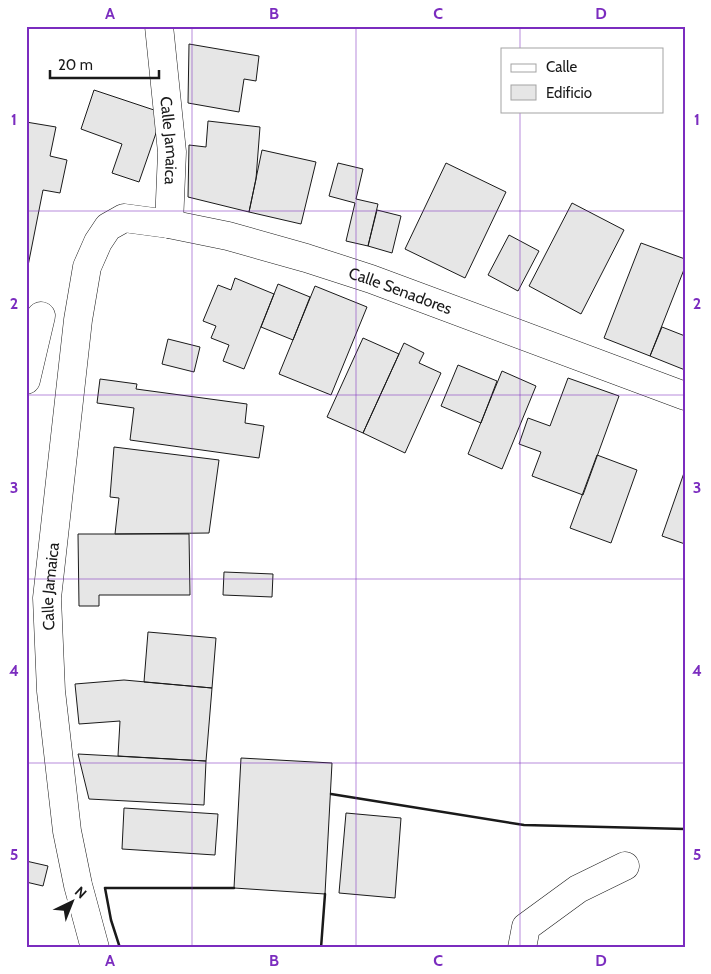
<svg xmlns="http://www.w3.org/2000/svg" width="711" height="974" font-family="Cabin,sans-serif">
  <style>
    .building { fill: #e6e6e6; stroke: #1a1a1a }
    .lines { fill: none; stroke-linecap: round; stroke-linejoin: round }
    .minor-casing { stroke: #1a1a1a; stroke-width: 29 }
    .minor { stroke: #fff; stroke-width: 28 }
    .wall { stroke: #1a1a1a; stroke-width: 2.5 }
    .grid { fill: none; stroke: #7b2cbf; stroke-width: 1; stroke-opacity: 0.55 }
    .labels { text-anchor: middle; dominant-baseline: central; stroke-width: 4; stroke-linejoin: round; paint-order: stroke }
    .street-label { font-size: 16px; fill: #1a1a1a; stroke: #fff }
    .neatline { fill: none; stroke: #7b2cbf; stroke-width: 2 }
    .grid-label { font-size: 16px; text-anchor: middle; font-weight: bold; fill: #7b2cbf }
  </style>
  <rect width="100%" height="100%" fill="#fff"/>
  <path class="building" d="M189,44L259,56L256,81L244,79L239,112L188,103Z
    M94,90L163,113L139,182L112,173L122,144L81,129Z
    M208,121L260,127L256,179L249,212L188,197L189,145L206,147Z
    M26,122L56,127L50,156L67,160L60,193L43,190L26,276Z
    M262,150L316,162L301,224L249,212Z
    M338,163L363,169L356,199L378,204L368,246L346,241L355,203L329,196Z
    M446,163L506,192L465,278L405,249Z
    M572,203L624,230L581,314L529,286Z
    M377,210L401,216L392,253L368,246Z
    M509,235L539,251L518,291L488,275Z
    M641,243L685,259V267L650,356L604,338Z
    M235,278L274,294L244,369L223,361L229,345L211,338L216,326L203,321L218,285L231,290Z
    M278,284L310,297L293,340L261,327Z
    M315,286L367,307L331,395L279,374Z
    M662,327L685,336V370L650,356Z
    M363,338L399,354L363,433L327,417Z
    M168,339L200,347L194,372L162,364Z
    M404,343L424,353L419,363L441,373L405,453L363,433Z
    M458,365L497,381L481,423L441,406Z
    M502,371L536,386L502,469L468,454Z
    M568,378L619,396L583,495L532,476L541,452L519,444L528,418L550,426Z
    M100,379L137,384L136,389L247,404L245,423L264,426L259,458L130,440L134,408L97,403Z
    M114,447L219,460L209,533L115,534L119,498L110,497Z
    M597,455L637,470L611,543L570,528Z
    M685,470V544L662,536Z
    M78,534H189L190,595H99V606H79Z
    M224,572L273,574L272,597L223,595Z
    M148,632L216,638L212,688L144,682Z
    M124,680L212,688L206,761L118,756L120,721L79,724L75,684Z
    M78,754L206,761L204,805L89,799Z
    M241,758L332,763L325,894L234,888Z
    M124,808L218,814L215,855L122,849Z
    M346,813L401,818L395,898L339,893Z
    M26,861L48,866L43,886L26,882Z"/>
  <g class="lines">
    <defs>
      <g id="minor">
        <path id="s1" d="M159,26L172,152L169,224"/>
        <path d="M26,380L41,316"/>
        <path id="s2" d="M95,948L78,885L67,831L51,691L47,598L78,320L87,267L98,242L108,227L124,218L169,224L228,236L306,258L371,279L685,396"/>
        <path d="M522,948L526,927L578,889L625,866"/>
      </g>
    </defs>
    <use href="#minor" class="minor-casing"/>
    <use href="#minor" class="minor"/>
    <path class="wall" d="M331,794L524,825L685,829
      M120,948L111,920L105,888H234
      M321,948L325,894"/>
  </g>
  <path class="grid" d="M192,26V948M356,26V948M520,26V49M520,111V948M26,211H685M26,395H685M26,579H685M26,763H685"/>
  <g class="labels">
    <g class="street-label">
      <text stroke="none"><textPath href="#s1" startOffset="115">Calle Jamaica</textPath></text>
      <text stroke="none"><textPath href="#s2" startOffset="1038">Calle Senadores</textPath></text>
      <text stroke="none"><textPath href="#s2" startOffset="366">Calle Jamaica</textPath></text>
    </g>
  </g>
  <rect width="711" height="974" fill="none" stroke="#ffffff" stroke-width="55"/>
  <rect x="501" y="48" width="162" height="65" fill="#ffffff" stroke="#a3a3a3"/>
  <rect x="511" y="64" width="25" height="8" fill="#ffffff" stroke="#a3a3a3"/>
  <text x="546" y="72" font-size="15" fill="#1a1a1a">Calle</text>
  <rect x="511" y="85" width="25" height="15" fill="#e6e6e6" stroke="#a3a3a3"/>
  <text x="546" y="98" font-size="15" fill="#1a1a1a">Edificio</text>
  <g transform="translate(72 902) rotate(43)" stroke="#ffffff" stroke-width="4" paint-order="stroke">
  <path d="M0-4L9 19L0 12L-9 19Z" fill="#1a1a1a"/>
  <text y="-8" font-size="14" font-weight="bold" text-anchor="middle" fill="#1a1a1a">N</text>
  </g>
  <path d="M50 70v8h109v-8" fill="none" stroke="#1a1a1a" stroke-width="2.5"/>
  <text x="58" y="70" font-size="15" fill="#1a1a1a" stroke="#ffffff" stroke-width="4" paint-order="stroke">20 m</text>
  <rect x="28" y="28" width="656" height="918" class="neatline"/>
  <g class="grid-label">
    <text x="110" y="19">A</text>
    <text x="274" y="19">B</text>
    <text x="438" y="19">C</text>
    <text x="601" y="19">D</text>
    <text x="14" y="125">1</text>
    <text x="697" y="125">1</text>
    <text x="14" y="309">2</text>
    <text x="697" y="309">2</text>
    <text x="14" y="493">3</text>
    <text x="697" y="493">3</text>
    <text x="14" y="676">4</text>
    <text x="697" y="676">4</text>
    <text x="14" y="860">5</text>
    <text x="697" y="860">5</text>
    <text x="110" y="966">A</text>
    <text x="274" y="966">B</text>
    <text x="438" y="966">C</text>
    <text x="601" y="966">D</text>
  </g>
</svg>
